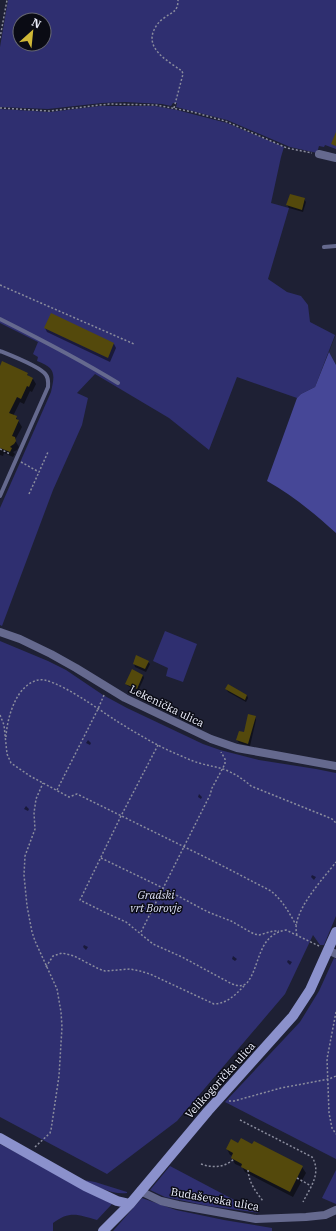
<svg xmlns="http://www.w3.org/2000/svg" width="336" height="1231" font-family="'IBM Plex Serif',serif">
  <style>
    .built { fill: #262943 }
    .green { fill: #2f2f70; fill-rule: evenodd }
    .forest { fill: #464797 }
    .shadow { fill: #0007 }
    .building { fill: #54490c }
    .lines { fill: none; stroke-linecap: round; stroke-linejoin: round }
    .path { stroke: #8a8c9d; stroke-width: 1.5; stroke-dasharray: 2 2; stroke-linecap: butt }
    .lane { stroke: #65698e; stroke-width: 4 }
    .street { stroke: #65698e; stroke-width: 8 }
    .secondary { stroke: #8b91cc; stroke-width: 10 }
    .labels { text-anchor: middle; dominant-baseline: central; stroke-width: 3; stroke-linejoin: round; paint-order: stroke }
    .street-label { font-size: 11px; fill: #edeffd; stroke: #0a0b14 }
    .park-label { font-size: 11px; font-style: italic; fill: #dee1f8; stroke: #0a0b14 }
  </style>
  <rect width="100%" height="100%" fill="#1e2034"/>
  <path class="built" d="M336,334V365L329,352Z"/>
  <path class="green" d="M8,0H336V149L325,145L324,147L319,146L317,153L290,147L227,120L176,107L177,103H173L171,106L162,104L125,102L102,103L48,109L0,107V47ZM20,20H44V44H20Z
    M100,106H155L177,110L227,123L284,147L281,157L271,203L289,208L268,279L287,292L301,296L308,305L310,322L335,335L315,387L301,394L297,398L237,377L209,450L169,418L95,374L77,393L88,398L82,425L53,490L2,626L0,625V508L51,392C55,374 56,368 37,361L38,357L33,354L38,342L0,323V109L50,112Z
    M165,631L197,644L183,682L166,676L168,668L153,661Z
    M0,641L48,661L66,670L103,695L127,708L203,744L220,750L259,760L316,769L336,773V916L324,945H320L313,935L285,994L177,1121L107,1174L0,1117Z
    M334,958L336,959V1159L225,1102L300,1022L319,991Z
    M0,1144L112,1204L97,1220C79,1215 70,1210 53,1223V1231H0Z
    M170,1166L259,1213L208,1206L165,1197L150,1190Z
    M336,1170V1204L322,1198Z
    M84,1180L95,1182L127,1192V1193C112,1195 96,1186 84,1180Z
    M142,1198L176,1210L224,1220L272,1228V1231H113Z"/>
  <path class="forest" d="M329,352L336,365V533C315,514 292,495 267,481L297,398L301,394L315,387Z"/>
  <path class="shadow" d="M304,199L306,202L303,212L289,208L287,205Z
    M51,315L114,344L116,348L110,362L47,332L45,328Z
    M0,369L27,374L29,377L33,379L36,384L32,392L30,391L24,404L20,402L13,416L16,417L22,427L15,440L19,447L17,450L13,452L15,454L13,457L4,453L3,456L0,455Z
    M148,662L150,664L146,672L135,667L134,664Z
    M143,675L144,678L138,691L128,686L126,684Z
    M226,689L247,695L248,698L246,702L228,692Z
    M255,717L256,720L250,746L239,743L237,740L244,733Z
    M88,740L91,743L90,745L86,743Z
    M199,794L202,797L201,799L198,797Z
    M26,806L29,809L28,811L24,809Z
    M312,875L316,877L314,880L311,877Z
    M163,902L166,905L165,907L162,905Z
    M84,945L88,947L86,950L83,947Z
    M233,956L237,959L235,961L232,959Z
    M288,960L292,962L290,965L287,962Z
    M239,1144L302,1167L306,1173L293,1197L245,1172L242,1167L235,1164L232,1158L233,1156L230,1155L227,1149Z"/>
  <path class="building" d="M336,132V146L331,144Z
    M290,194L305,198L302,210L286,205Z
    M51,313L114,343L108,358L44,328Z
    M2,361L28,373L27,375L33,378L29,387L27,386L21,399L17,397L9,413L17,416L16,419L19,420L12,436L15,437L16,441L14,444L11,446L10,447L12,448L10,452L0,448V366Z
    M136,655L149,661L145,669L133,664Z
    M132,669L143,675L137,689L125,684Z
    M228,684L247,695L245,700L225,689Z
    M248,714L256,716L248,744L236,740L239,731L244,732Z
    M241,1138L252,1144L254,1141L303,1166L290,1192L241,1167L242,1164L231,1158L233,1153L226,1149L231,1139L238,1143Z"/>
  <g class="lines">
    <path class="path" d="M0,38L7,0
      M0,108L49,111L109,104L156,105L193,112L225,121L287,148L312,153
      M174,108L183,74L182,71C169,62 145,49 154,30C156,26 159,21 164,18C172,12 178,12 178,0
      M0,285L134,344
      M0,449L10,454
      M21,462L39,472L48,452
      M29,494L39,472
      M0,715L4,725L7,754L11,763L30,776L69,797L77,794L215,862L271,891C282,900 289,912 296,925
      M6,737C7,718 16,685 38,680C53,676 101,711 115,720C136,733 157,746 179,755C186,758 192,761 199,763C209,766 219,767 228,771C237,775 244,780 251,786L325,816L332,819L336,823
      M158,745L121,816L80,900L104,912L126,922L153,944L182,957L232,984C238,986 242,987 247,983
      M57,790L98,709L104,695
      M101,858L163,888L208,912L231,921L254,934L259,935L273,931H279
      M141,932L210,795L212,788L225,764V759L221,752
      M297,935C290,913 324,878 336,862
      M46,967L53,956L62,953L74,956L99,969L105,971L130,969L140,971L150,974L214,1004C228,1003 235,995 244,986
      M247,983C261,965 257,935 286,930L319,946
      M336,1012L327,1059L329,1113L332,1128L336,1134
      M229,1101H234L281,1088L329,1079L336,1076
      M240,1120L312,1157C322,1173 310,1188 303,1202
      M35,1147L50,1133L51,1130L59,1076L62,1027L61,1012L57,989L35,941L32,932L27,906L24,875L25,856L35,829L34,813L36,799L43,783
      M201,1164C212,1168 224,1168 234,1159
      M248,1170C249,1183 256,1192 263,1201
      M297,1178L311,1186"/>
    <path class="lane" d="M324,247L336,246
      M0,319C40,339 79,359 118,383
      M0,351C10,355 41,367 46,375C49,379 48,383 48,387L0,496"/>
    <path class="street" d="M319,154L336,158
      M0,632L20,639L51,654L76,668L125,698L211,739L237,748L336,766
      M328,950L336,954
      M140,1191L161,1201L178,1205L256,1219L306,1217L325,1215L336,1210"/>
    <path class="secondary" d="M0,1138L85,1186L117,1201L130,1204
      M103,1231L130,1204L208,1111L293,1016L310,990L336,932"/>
  </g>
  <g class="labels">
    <g class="street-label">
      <text transform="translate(167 706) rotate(26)">Lekenička ulica</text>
      <text transform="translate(220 1080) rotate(-48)">Velikogorička ulica</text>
      <text transform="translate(215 1199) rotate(10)">Budaševska ulica</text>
    </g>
    <g class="park-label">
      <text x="156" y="895">Gradski<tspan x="156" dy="13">vrt Borovje</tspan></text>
    </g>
  </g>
  <g transform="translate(32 32) rotate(27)"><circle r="19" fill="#0a0b14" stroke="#656671"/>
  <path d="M0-3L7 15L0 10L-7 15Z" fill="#d0b837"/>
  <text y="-6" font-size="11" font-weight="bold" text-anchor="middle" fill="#edeffd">N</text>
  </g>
</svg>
